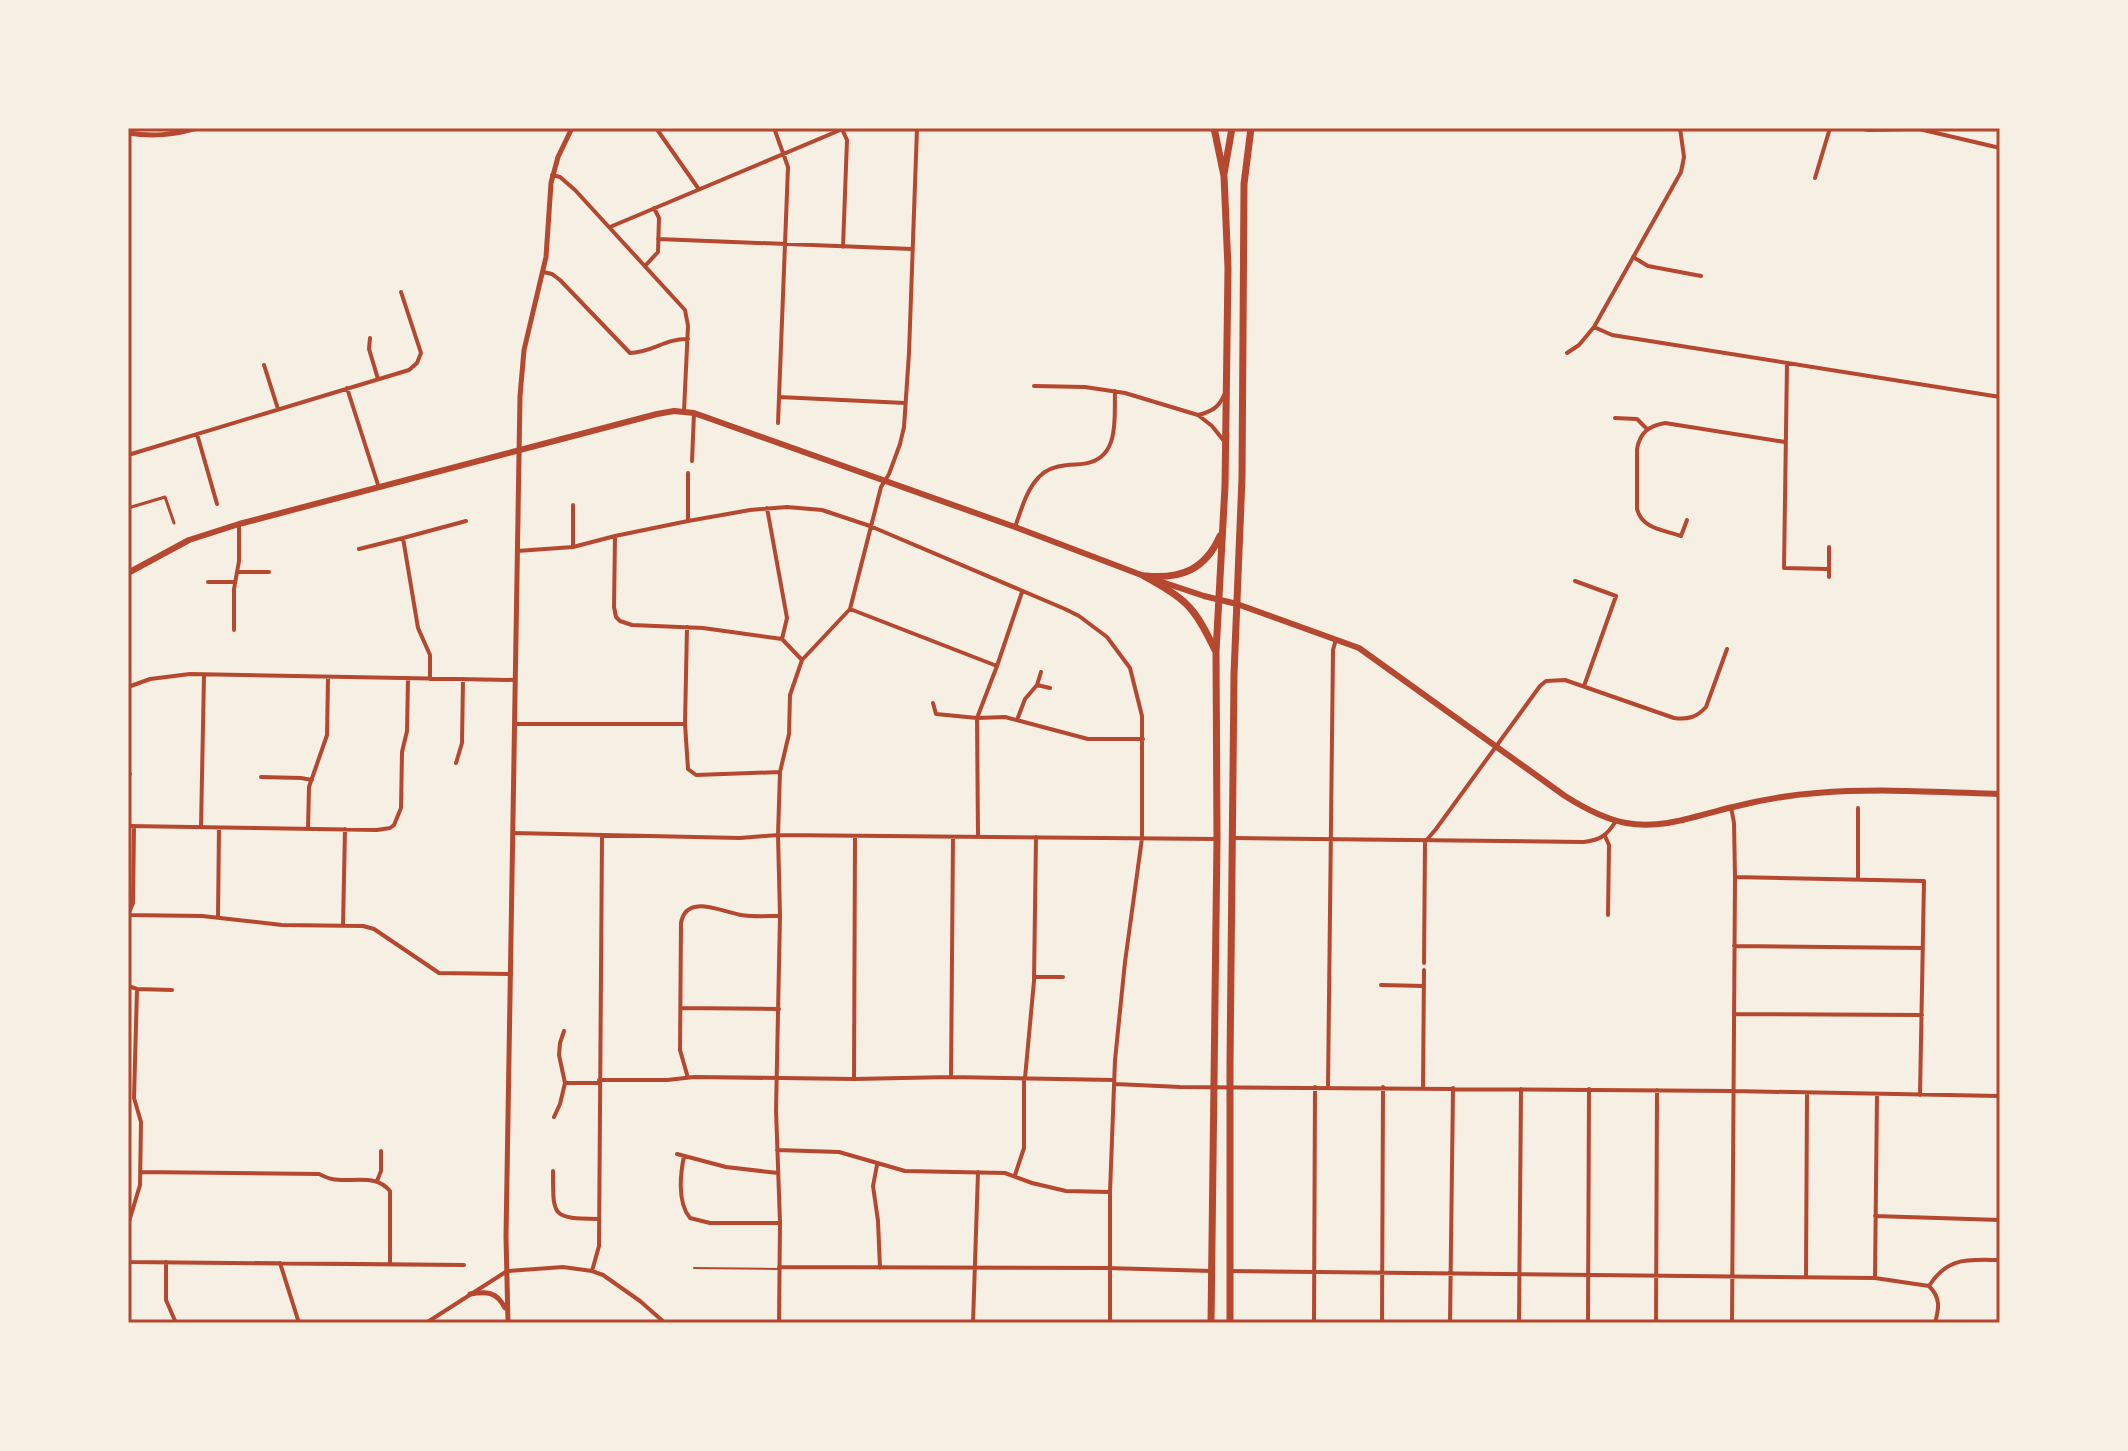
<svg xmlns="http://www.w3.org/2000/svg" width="2128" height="1451" font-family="'Work Sans',sans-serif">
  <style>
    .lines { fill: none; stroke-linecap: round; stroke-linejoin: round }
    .service { stroke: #b5482f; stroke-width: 2 }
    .pedestrian { stroke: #b5482f; stroke-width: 3 }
    .minor { stroke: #b5482f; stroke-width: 4 }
    .tertiary { stroke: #b5482f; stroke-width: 5 }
    .secondary { stroke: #b5482f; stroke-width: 6 }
    .trunk { stroke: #b5482f; stroke-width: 7 }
    .neatline { fill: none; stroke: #b5482f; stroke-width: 3 }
  </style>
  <rect width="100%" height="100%" fill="#f6efe4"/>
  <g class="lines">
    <path class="service" d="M694,1268L778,1269"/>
    <path class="pedestrian" d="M128,508L165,497L174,523"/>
    <path class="minor" d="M656,128L698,188
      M774,128L788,167L778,423
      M1859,128L1868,130L1919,129L2000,148
      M842,129L847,140L843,247
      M552,175L560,177L575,190L685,310L688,326L684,411
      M1815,178L1830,128
      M610,227L845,128
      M658,239L912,249
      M1633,257L1648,266L1701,276
      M645,266L658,252L659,218L654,208
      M543,272L552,274L560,280L630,353C650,353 667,338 688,339
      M1594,327L1612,335L2000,397
      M370,338L369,349L378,379
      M1567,353L1579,345L1594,327L1681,172L1684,157L1680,128
      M1787,363L1784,568L1828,569
      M264,365L278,409
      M1034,386L1085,387L1125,393L1198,415L1212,426L1224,441
      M347,388L379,488
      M779,397L905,403
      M1198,415C1210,412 1219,408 1224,395
      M1615,418L1637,419L1647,429
      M197,434L217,504
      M128,455L409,370L417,363L421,353L401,292
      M692,461L694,413
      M573,505V547
      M767,508L787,618L782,639
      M1687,520L1681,536C1664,530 1642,529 1637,509V449C1640,432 1649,426 1665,423L1785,442
      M688,521V473
      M1015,527C1021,511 1026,490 1039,477C1046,469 1057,466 1067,465C1075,464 1084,465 1091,462C1120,453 1114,414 1115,391
      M615,536L614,607L616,617L620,621L632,625L703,628L782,639L802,660
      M359,549L403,538
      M517,551L573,547L615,536L688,521L750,510L787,507L822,510L870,526L1065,609L1079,616L1107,637L1130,668L1142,716V838L1125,962L1115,1060L1110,1192V1323
      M237,572H269
      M1829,577V547
      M1575,581L1616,596L1584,686
      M208,582H234
      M850,609L997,666
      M687,627L685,724L688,769L696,775L780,772
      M234,630V589L239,561V524
      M430,679V655L418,628L403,538L466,521
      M1037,685L1050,688
      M128,687L150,679L190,674L515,680
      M933,703L936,714L977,718L1005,717L1088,739H1143
      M1017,720L1025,699L1037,685L1041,672
      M515,724H684
      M456,763L462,743L463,679
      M128,774H130
      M261,777L301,778L312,780
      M1731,807L1734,823L1735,877L1732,1323
      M1858,808V880
      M128,826L377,830L390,828L394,825L401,808L402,752L407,731L408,678
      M201,827L204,675
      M308,829L309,787L327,735L328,678
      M513,833L740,838L778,835L1217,839
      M1605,836L1609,845L1608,915
      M978,837L977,718L997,666L1022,592
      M1233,838L1584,842C1601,840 1607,835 1616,821
      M1735,877L1924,881L1920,1095
      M128,915L202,916L282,925L363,926L374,929L439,973L511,974
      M128,915L133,903L134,826
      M218,917L219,828
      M343,926L345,829
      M1734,946L1923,948
      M1424,963L1425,842L1436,829L1540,686L1546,681L1565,680L1674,718C1688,720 1697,717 1706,707L1727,649
      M1034,977H1063
      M1381,985L1424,986
      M128,986L137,989L172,990
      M681,1008L779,1009
      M1734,1014L1922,1015
      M951,1077L953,837
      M688,1078L680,1050L681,923C686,893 722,912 741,915C753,917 767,916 780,916
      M1025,1078L1034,981L1036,837
      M854,1079L855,836
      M599,1080H667L694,1077L854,1079L951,1077L1114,1080
      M565,1083H599
      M1115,1084L1180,1087L1733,1091L2000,1096
      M1328,1087L1333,650L1336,639
      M1423,1088L1424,970
      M554,1117L560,1104L565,1083L559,1055L560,1043L564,1031
      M777,1150L839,1152L905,1171L1005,1173L1032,1183L1066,1191L1110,1192
      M677,1154L726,1167L778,1173
      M684,1156C680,1176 677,1202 690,1218L710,1223H780
      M877,1165L873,1186L878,1221L880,1268
      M553,1171C553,1218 552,1218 598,1219
      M140,1172L319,1174C323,1176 327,1178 332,1179C352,1183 375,1173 390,1191V1264
      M1015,1175L1024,1148V1079
      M377,1181L381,1171V1151
      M1875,1216L2000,1220
      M128,1262L464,1265
      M128,1262V1225L140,1185L141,1122L134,1098L137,989
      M166,1262V1300L176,1323
      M280,1263L299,1323
      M779,1267L1106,1268L1212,1271
      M592,1271L599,1246L602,836
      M1230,1271L1875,1278L1929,1286C1941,1298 1939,1308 1935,1323
      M1806,1276L1807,1093
      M1875,1278L1877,1094
      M1929,1286C1948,1256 1968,1260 2000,1260
      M426,1323L507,1271L563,1267L592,1271L603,1275L640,1301L665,1323
      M779,1323L780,1223L776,1110L780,916L778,835L780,772L789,734L790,695L802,660L850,609L881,487L889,474L900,444L904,427L909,353L917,128
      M973,1323L978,1172
      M1314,1323L1315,1087
      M1382,1323L1383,1087
      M1450,1323L1453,1088
      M1519,1323L1521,1089
      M1588,1323L1589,1089
      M1656,1323L1657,1090
      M1844,1323V1322"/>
    <path class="tertiary" d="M128,133C153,137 172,135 197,128
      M470,1294C487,1291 497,1292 505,1308
      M508,1323L506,1237L520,396L524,350L546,257L551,183L558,157L572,128"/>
    <path class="secondary" d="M128,573L189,540L239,524L657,414L674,411L694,413L1015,527L1144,576L1204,596L1237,604L1359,648L1565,796C1584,808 1604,819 1626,823C1663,830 1698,815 1733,807C1761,800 1789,795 1817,793C1878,788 1939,792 2000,794"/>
    <path class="trunk" d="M1224,174L1232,128
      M1144,576C1187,600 1194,606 1215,650
      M1146,576C1181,579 1205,570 1220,536
      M1211,1323L1217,839L1216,652L1225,486L1228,268L1224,176L1214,128
      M1230,1323V1063L1234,674L1242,478L1244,184L1251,128"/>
  </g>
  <rect width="2128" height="1451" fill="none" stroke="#f6efe4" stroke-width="260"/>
  <rect x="130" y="130" width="1868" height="1191" class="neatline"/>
</svg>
